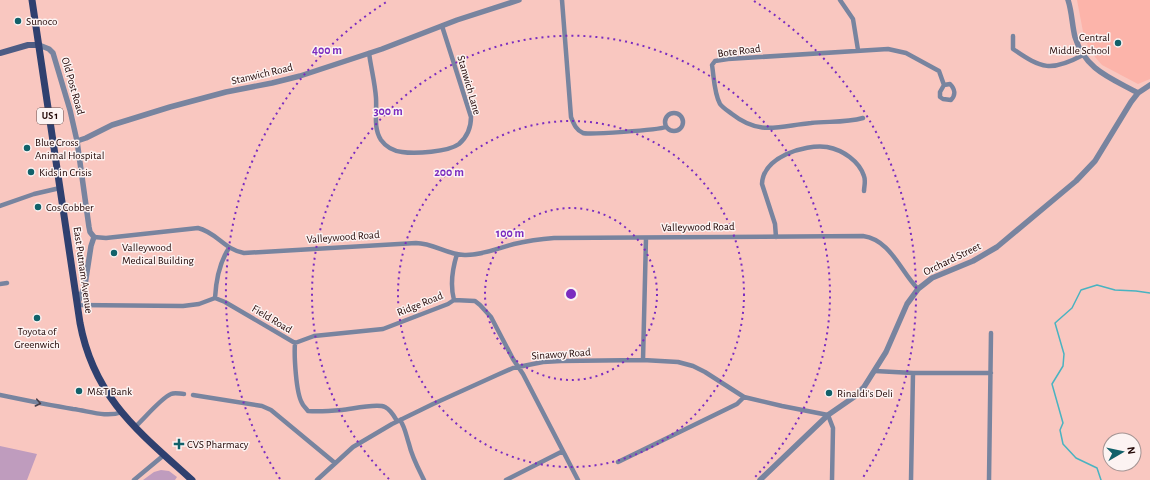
<svg xmlns="http://www.w3.org/2000/svg" width="1150" height="480" font-family="'Alegreya Sans',sans-serif">
  <style>
    .built { fill: #fcb4aa }
    .green { fill: #bf9cbe }
    .lines { fill: none; stroke-linecap: round; stroke-linejoin: round }
    .stream { stroke: #49b3c1; stroke-width: 1.5 }
    .minor { stroke: #78849f; stroke-width: 4.5 }
    .tertiary { stroke: #78849f; stroke-width: 5.5 }
    .secondary { stroke: #4d5c84; stroke-width: 6 }
    .primary { stroke: #2f406f; stroke-width: 7 }
    .oneway { stroke: #483f4a }
    .ring { fill: none; stroke: #7b2cbf; stroke-width: 2; stroke-dasharray: 2 4 }
    .poi-dot { fill: #12616a; stroke: #fcf3f2; stroke-width: 1.5 }
    .labels { text-anchor: middle; dominant-baseline: central; stroke-width: 3; stroke-linejoin: round; paint-order: stroke }
    .shield { fill: #fcf3f2; stroke: #634d4c; stroke-width: 1 }
    .shield-label { font-size: 10px; font-weight: bold; fill: #210605 }
    .poi-label { font-size: 11px; fill: #210605; stroke: #fcf3f2; text-anchor: start }
    .street-label { font-size: 11px; fill: #210605; stroke: #fcf3f2 }
    .centre { fill: #7b2cbf; stroke: #fcf3f2; stroke-width: 2 }
    .ring-label { font-size: 12px; text-anchor: middle; font-weight: bold; fill: #7b2cbf; stroke: #fcf3f2; stroke-width: 3; stroke-linejoin: round; paint-order: stroke }
  </style>
  <rect width="100%" height="100%" fill="#f9c7c0"/>
  <path class="built" d="M1077,0H1150V79L1138,84L1102,65L1095,57L1089,48L1084,37Z"/>
  <path class="green" d="M0,446L37,454L27,480H0Z
    M161,470L169,471L177,477L175,480H143L154,472Z"/>
  <g class="lines">
    <path class="stream" d="M1101,480L1097,468L1076,458L1063,444L1060,430L1063,423L1052,384L1063,366L1064,354L1055,323L1072,308L1081,290L1097,285L1115,290L1136,291L1150,293"/>
    <path class="minor" d="M562,0L571,117C574,124 576,130 583,133C589,135 658,130 666,127
      M840,0L853,19L858,50
      M1013,36V49C1042,69 1051,72 1083,55
      M369,53C371,68 375,83 376,98C377,112 373,128 381,140C386,147 394,151 402,152C415,154 448,152 459,144C467,137 471,127 471,117L442,26
      M665 122a9 9 0 1 1 18 0a9 9 0 1 1-18 0Z
      M863,118C845,123 828,121 811,123C779,126 760,136 732,114C728,111 723,108 720,104C714,93 714,77 712,65L715,61L728,59L888,49L906,53L939,71L944,85L950,84C955,89 956,95 951,100L943,99L940,97V92L944,85
      M0,206L34,194L60,188
      M94,237L106,238L198,228C216,232 225,250 244,253L416,243C434,243 449,256 466,255C483,255 499,248 514,244C527,241 541,239 554,238L863,236C891,240 900,271 918,289
      M776,237L775,224L762,184C763,157 804,144 827,147C843,150 859,161 864,176C866,181 864,187 864,191
      M0,284L7,283
      M215,298C216,280 219,263 229,248
      M454,300C450,285 452,270 457,254
      M77,305L183,306L199,304L215,298L225,302L295,343C294,356 296,393 302,403C303,406 306,408 308,411C319,412 331,411 342,410C352,409 377,403 385,407C391,410 394,416 397,421
      M295,343L314,336L383,329L448,304L454,300L475,301L480,305L491,317L513,359L523,374L578,480
      M643,360L646,238
      M875,371L913,373H991
      M0,395C24,400 48,405 73,409C89,411 106,418 122,412
      M193,395L262,406L271,410L335,463
      M400,420C405,427 406,435 409,444C412,457 418,468 424,480
      M135,427C144,419 161,398 171,394C175,392 180,394 184,394
      M618,462L737,404L744,397
      M134,480L164,455
      M317,480L353,447L392,424L433,404L497,375L513,368L543,362L561,361L643,360L678,362L693,366L705,372L744,397L782,406L828,415L833,428L832,480
      M506,480L563,451
      M911,480L913,373
      M989,480L991,333"/>
    <path class="tertiary" d="M1068,0C1072,12 1072,25 1075,37C1085,70 1111,78 1138,93
      M39,45L49,49L53,53L70,110L77,141L89,227L90,232L94,237L91,246L85,285L77,305
      M77,141L86,138L112,125L170,107L226,92L272,83L300,76L382,49L457,20L519,0
      M760,480L828,415L854,397L864,387L886,352L907,304L918,289L932,278L973,261L997,247L1076,181L1095,161L1131,102L1138,93L1150,85"/>
    <path class="secondary" d="M0,53L28,45H39"/>
    <path class="primary" d="M32,0L80,323C94,398 139,432 192,480"/>
  </g>
  <defs><path id="oneway-chevron" d="M-2-3.5L2.5 0L-2 3.5" fill="none" stroke-width="1.6" stroke-linecap="round" stroke-linejoin="round"/></defs>
  <use class="oneway" href="#oneway-chevron" transform="translate(38 403) rotate(12)"/>
  <g class="ring">
    <circle cx="571" cy="294" r="86"/>
    <circle cx="571" cy="294" r="173"/>
    <path d="M389 479A259 259 0 1 1 753 479"/>
    <path d="M280 479A345 345 0 0 1 388 1M754 1A345 345 0 0 1 862 479"/>
  </g>
  <g class="poi-dot">
    <circle cx="18" cy="21" r="4"/>
    <circle cx="1118" cy="43" r="4"/>
    <circle cx="27" cy="148" r="4"/>
    <circle cx="31" cy="172" r="4"/>
    <circle cx="38" cy="207" r="4"/>
    <circle cx="114" cy="253" r="4"/>
    <circle cx="37" cy="318" r="4"/>
    <circle cx="79" cy="391" r="4"/>
    <circle cx="829" cy="393" r="4"/>
    <path d="M177 438h4v4h4v4h-4v4h-4v-4h-4v-4h4z"/>
  </g>
  <g class="labels">
    <rect class="shield" x="37" y="108" width="26" height="16" rx="3"/>
    <g class="shield-label">
      <text x="50" y="116">US 1</text>
    </g>
    <g class="poi-label">
      <text x="26" y="21">Sunoco</text>
      <text x="1110" y="37" text-anchor="end">Central<tspan x="1110" dy="13">Middle School</tspan></text>
      <text x="35" y="142">Blue Cross<tspan x="35" dy="13">Animal Hospital</tspan></text>
      <text x="39" y="172">Kids in Crisis</text>
      <text x="46" y="207">Cos Cobber</text>
      <text x="122" y="247">Valleywood<tspan x="122" dy="13">Medical Building</tspan></text>
      <text x="37" y="331" text-anchor="middle">Toyota of<tspan x="37" dy="13">Greenwich</tspan></text>
      <text x="87" y="391">M&amp;T Bank</text>
      <text x="837" y="393">Rinaldi's Deli</text>
      <text x="187" y="444">CVS Pharmacy</text>
    </g>
    <g class="street-label">
      <text transform="translate(739 51) rotate(-7)">Bote Road</text>
      <text transform="translate(262 74) rotate(-13)">Stanwich Road</text>
      <text transform="translate(469 85) rotate(74)">Stanwich Lane</text>
      <text transform="translate(73 86) rotate(74)">Old Post Road</text>
      <text transform="translate(698 227) rotate(-1)">Valleywood Road</text>
      <text transform="translate(343 237) rotate(-4)">Valleywood Road</text>
      <text transform="translate(952 259) rotate(-26)">Orchard Street</text>
      <text transform="translate(83 270) rotate(82)">East Putnam Avenue</text>
      <text transform="translate(420 304) rotate(-22)">Ridge Road</text>
      <text transform="translate(272 319) rotate(31)">Field Road</text>
      <text transform="translate(561 354) rotate(-4)">Sinawoy Road</text>
    </g>
  </g>
  <circle cx="571" cy="294" r="6" class="centre"/>
  <g class="ring-label">
    <text x="327" y="54">400 m</text>
    <text x="388" y="115">300 m</text>
    <text x="449" y="176">200 m</text>
    <text x="510" y="237">100 m</text>
  </g>
  <g transform="translate(1122 452) rotate(81)"><circle r="19" fill="#fcf3f2" stroke="#a49493"/>
  <path d="M0-3L7 15L0 10L-7 15Z" fill="#12616a"/>
  <text y="-6" font-size="11" font-weight="bold" text-anchor="middle" fill="#210605">N</text>
  </g>
</svg>
